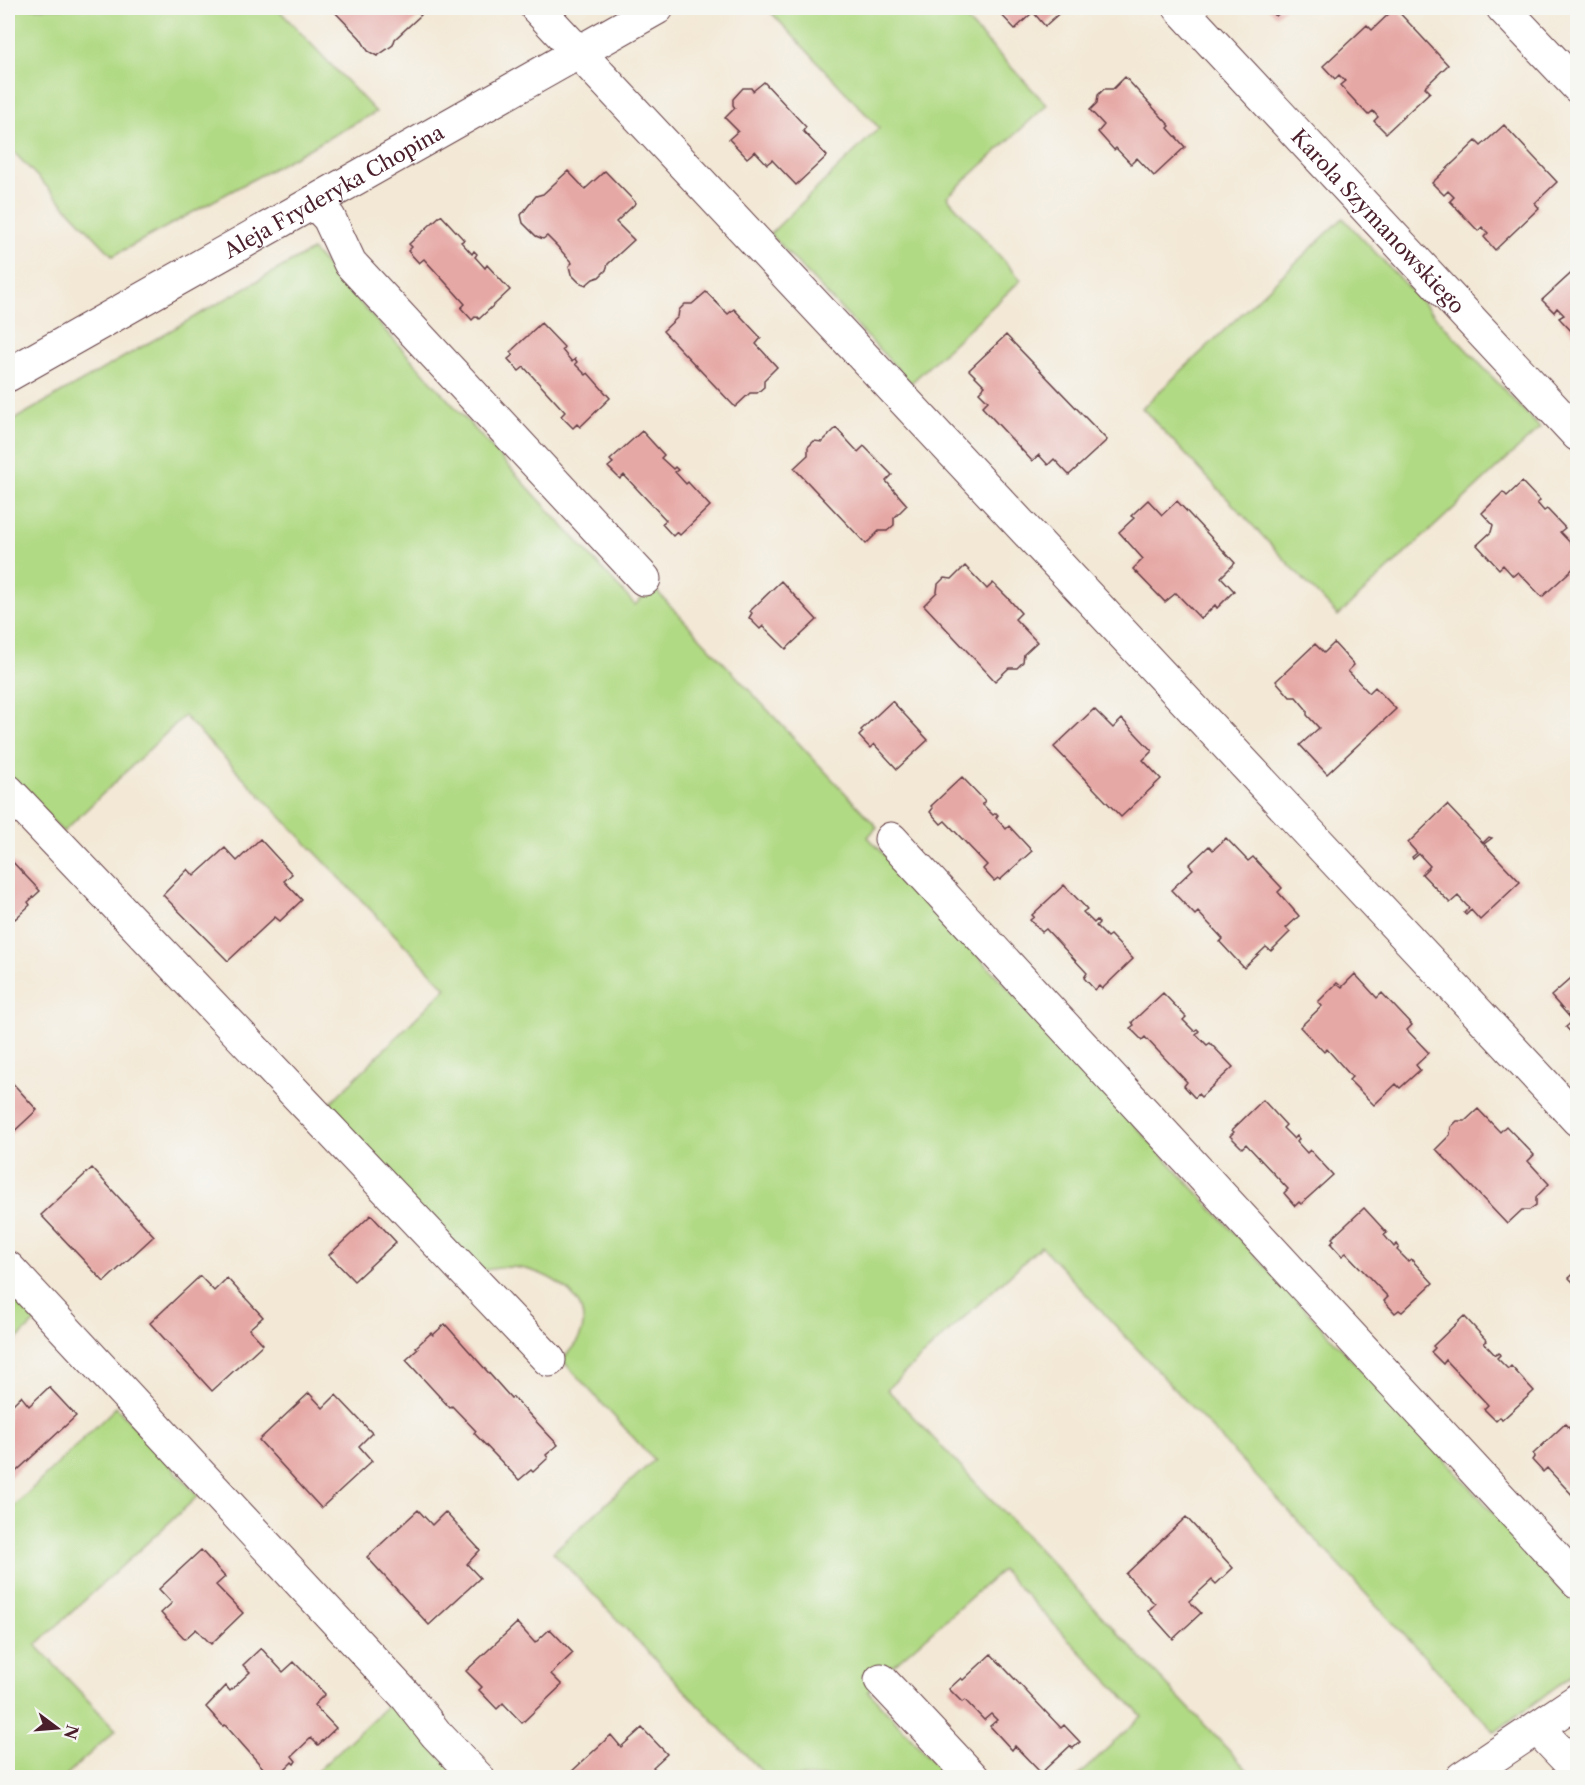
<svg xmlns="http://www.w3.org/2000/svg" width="1585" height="1785" font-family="'Libre Caslon Text',serif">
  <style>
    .green { fill: #b1da84; stroke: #7e7c58; stroke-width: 1.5 }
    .building { fill: #e6a8a5 }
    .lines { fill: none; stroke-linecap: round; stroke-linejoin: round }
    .minor-casing { stroke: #633d44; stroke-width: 35 }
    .minor { stroke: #fff; stroke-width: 33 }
    .labels { text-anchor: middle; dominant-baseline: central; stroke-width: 5; stroke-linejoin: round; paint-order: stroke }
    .street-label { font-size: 21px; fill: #4a1f2b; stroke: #f6f6f2 }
  </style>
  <rect width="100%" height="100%" fill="#f6f6f2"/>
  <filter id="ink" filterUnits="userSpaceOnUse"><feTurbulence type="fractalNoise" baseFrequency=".0167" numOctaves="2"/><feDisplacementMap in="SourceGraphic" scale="12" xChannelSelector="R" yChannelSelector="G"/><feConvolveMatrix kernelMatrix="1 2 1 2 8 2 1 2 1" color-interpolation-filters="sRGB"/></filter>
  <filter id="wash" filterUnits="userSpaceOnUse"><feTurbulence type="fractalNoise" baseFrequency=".008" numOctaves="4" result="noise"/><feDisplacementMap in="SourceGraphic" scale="24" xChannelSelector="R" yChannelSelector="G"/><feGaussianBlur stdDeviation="1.35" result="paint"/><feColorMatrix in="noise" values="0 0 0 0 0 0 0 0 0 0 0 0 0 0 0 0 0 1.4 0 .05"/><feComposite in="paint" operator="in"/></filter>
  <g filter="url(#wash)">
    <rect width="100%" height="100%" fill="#f3e8d5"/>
    <path class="green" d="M8,8H277L376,112L113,256L8,146Z
      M767,8H955L1047,105L947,197L1021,280L911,383L770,234L879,128Z
      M1343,218L1540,428L1338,616L1142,408Z
      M312,250L635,605L653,587L877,827L868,837L1577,1603V1671L1495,1732L1041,1246L887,1389L1254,1777H1077L1142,1716L1002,1570L887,1671L868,1691L947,1777H767L553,1552L654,1460L562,1360C571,1349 582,1339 583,1325C586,1291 540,1268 511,1267C499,1267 486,1270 474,1272L323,1110L446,988L184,716L63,832L8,774V423Z
      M8,1291L36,1321L8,1348Z
      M116,1407L198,1496L36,1645L116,1730L64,1777L8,1778V1512Z
      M391,1702L462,1778H310Z"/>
    <g id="blocks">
      <path class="building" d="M331,8H414L421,15L395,39L393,45L377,56L368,51L360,38Z
        M995,8H1065L1045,26L1033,12L1015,29Z
        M1268,8H1285L1276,16Z
        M1395,8L1448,65L1425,87L1430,92L1386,133L1374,121L1378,117L1373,111L1368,115L1340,85L1345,81L1339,75L1335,79L1323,66L1367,25L1372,30Z
        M1125,77L1170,126L1168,128L1185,147L1154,176L1137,158L1131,164L1116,148L1114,150L1098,132L1104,125L1090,110L1097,103L1098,95L1104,89H1113Z
        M764,82L806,127L803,131L827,156L796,185L772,160L767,164L755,151L747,158L729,139L738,131L725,118L735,108L733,105V99L743,88H751L753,91Z
        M1504,125L1557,182L1535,203L1539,208L1495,250L1484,237L1488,233L1482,227L1478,231L1450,201L1454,197L1448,191L1444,195L1432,183L1476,141L1481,146Z
        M568,171L585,189L605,171L636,203L616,222L634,240L608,264L606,270L599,277L593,279L586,285L579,282L571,274L569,266L572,263L557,246L547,236L543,239L536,236L523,223L521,215L536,196L543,194Z
        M441,215L464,240L461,242L472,254L474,251L477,254L475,257L485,268L487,265L510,290L479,319L476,316L472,320L461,308L465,304L457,295L424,259L419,263L408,251L412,247L409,244Z
        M1578,267V338L1559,318L1564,315L1557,308L1554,312L1542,300Z
        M706,292L728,314L734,309L761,338L756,344L777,367L764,380V387L757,393H750L735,407L663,331L678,317L679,310L685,304H692Z
        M541,323L564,347L562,350L572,362L575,359L577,362L575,364L586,375L588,373L610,398L580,427L577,424L573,428L561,416L565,412L524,367L519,371L508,359L513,355L510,352Z
        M1006,335L1107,440L1069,475L1054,459L1048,465L1039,455L1032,461L982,407L988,401L979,392L985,386L969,370Z
        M836,428L858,452L864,446L892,475L886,481L907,505L894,518V525L887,531H879L866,544L794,468L808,455V447L814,441L822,442Z
        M642,431L664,455L661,458L673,469L675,467L678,470L675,472L686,484L688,482L710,506L680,535L677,532L673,536L662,524L666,520L624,475L620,479L608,467L613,463L610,460Z
        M1522,482L1540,501L1537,503L1544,511L1547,509L1565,528L1560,532L1578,551V564L1542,597L1518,572L1513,576L1503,565L1499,569L1477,545L1491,532L1493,525L1482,513L1503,492L1507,496Z
        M1148,500L1162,515L1177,501L1235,563L1221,577L1234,591L1217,608L1215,605L1201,619L1176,593L1165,602L1133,569L1143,559L1119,532L1134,518L1131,516Z
        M965,566L987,589L993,583L1008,598L1021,613L1015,619L1037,642L1024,654L1023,662L1017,668H1009L995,681L924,605L937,592L938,584L944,578L952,579Z
        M781,581L817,620L786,649L763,626L760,629L749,618L752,613L750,611Z
        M1334,643L1354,665L1348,671L1369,693L1375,687L1396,709L1327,774L1300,745L1319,728L1307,715V710L1296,697H1290L1276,681L1315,644L1324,653Z
        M892,701L928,740L897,769L874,744L870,748L859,736L863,732L861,730Z
        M1094,709L1113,728L1122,719L1152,751L1143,760L1161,779L1121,817L1054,747Z
        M962,777L985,801L982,804L993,815L996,813L998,815L996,818L1006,829L1009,826L1032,851L1000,880L998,878L994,881L983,869L987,865L945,821L941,824L930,812L933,808L931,806Z
        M1447,805L1483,843L1489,837L1492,838L1484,844L1520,882L1480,920L1471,910L1466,915L1464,913L1469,908L1458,896L1450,903L1422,874L1430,866L1419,854L1413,859L1412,857L1417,853L1408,843Z
        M1226,838L1248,861L1253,857L1267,872L1282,888L1278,892L1299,916L1286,928L1290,932L1271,951L1266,947L1244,968L1220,942L1223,939L1211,926L1198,912L1195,915L1171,890L1193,869L1189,865L1209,846L1213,850Z
        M260,839L292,874L284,881L302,900L280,921L275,917L228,961L163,895L188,869L194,876L225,848L237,861Z
        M8,857L40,891L28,902L30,905L15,919L13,917L8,922Z
        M1064,885L1087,909L1083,912L1094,923L1097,920L1099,923L1096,926L1107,937L1110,935L1133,959L1102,989L1099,986L1095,990L1084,978L1087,973L1046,929L1042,932L1030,920L1034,917L1032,915Z
        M1578,972V1040L1566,1027L1573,1021L1551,996Z
        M1355,974L1377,998L1382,993L1412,1025L1407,1030L1429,1053L1416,1065L1420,1070L1400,1088L1396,1084L1374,1105L1349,1080L1352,1077L1327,1049L1324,1052L1300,1027L1322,1006L1318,1002L1337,983L1342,987Z
        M1163,993L1186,1017L1183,1020L1194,1031L1197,1029L1199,1031L1196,1034L1207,1045L1210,1043L1233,1067L1201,1097L1198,1094L1195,1098L1184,1086L1187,1082L1145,1037L1142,1040L1130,1028L1134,1025L1132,1022Z
        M8,1078L37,1110L8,1137Z
        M1263,1100L1286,1125L1283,1128L1294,1139L1297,1136L1299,1139L1297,1142L1307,1153L1310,1150L1333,1175L1301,1204L1299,1202L1295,1206L1284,1193L1288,1189L1246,1144L1242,1148L1230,1136L1234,1132L1232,1130Z
        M1478,1109L1500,1132L1506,1126L1534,1155L1528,1161L1549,1184L1536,1197V1205L1529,1210H1522L1507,1224L1436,1149L1450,1135L1451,1127L1457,1121H1465Z
        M92,1168L154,1236L104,1282L41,1215Z
        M1364,1208L1387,1233L1384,1235L1394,1247L1397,1244L1399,1247L1397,1250L1408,1261L1411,1259L1433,1283L1402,1312L1399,1310L1395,1313L1384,1301L1388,1297L1346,1253L1342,1256L1331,1244L1334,1240L1332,1238Z
        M371,1215L396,1242L354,1281L329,1255Z
        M1578,1270V1287L1569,1278Z
        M200,1276L214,1291L227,1278L263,1317L249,1329L263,1344L212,1391L150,1323Z
        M1464,1316L1487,1341L1484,1343L1495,1355L1499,1353L1500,1355L1497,1358L1508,1369L1511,1366L1534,1391L1502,1420L1500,1417L1496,1421L1484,1409L1488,1405L1446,1360L1443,1364L1431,1352L1435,1348L1433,1346Z
        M445,1324L511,1398L513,1397L558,1445L546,1455L548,1458L533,1472L531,1470L519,1480L474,1433L476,1431L452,1406L450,1408L406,1360L418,1349L416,1347L431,1333L433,1335Z
        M49,1387L76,1416L8,1479V1409L21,1396L29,1406Z
        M309,1393L323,1408L336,1395L372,1433L359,1446L372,1461L321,1508L259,1440Z
        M1565,1424L1578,1437V1501L1547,1468L1543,1472L1532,1460L1535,1456L1533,1454Z
        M418,1510L432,1525L445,1512L480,1550L467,1564L480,1578L429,1625L367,1557Z
        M1186,1517L1233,1568L1216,1584L1212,1580L1189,1601L1201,1613L1173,1639L1148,1611L1155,1604L1126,1574Z
        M201,1550L225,1577L216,1585L243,1613L211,1644L196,1629L185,1639L161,1613L172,1603L159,1589Z
        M517,1623L535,1643L550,1629L573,1653L551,1674L562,1685L522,1723L503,1703L497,1709L479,1690L482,1687L466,1671Z
        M261,1648L283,1672L294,1662L325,1694L314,1705L336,1728L318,1745L311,1738L292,1756L296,1761L294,1764L292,1762L276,1778H272L225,1725L223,1726L206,1707L226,1686L230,1691L250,1672L243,1665Z
        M991,1654L1061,1728L1064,1725L1080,1742L1073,1748L1070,1746L1041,1773L1015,1746L1012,1750L990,1726L997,1720L991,1714L984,1720L965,1700L962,1702L949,1689L961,1678L963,1680Z
        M642,1728L667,1754L653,1767L662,1778H573L569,1774L611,1735L621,1747Z"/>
    </g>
  </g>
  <g filter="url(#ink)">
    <use href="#blocks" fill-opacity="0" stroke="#633d44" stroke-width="1.5"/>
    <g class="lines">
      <defs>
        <g id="minor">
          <path d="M537,8L1578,1120"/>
          <path id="s1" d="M1180,8L1578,435"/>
          <path d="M1503,8L1578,87"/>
          <path d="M314,202L329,218L350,263L644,579"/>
          <path id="s2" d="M8,375L657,8"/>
          <path d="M8,791L549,1360"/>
          <path d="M891,839L1578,1582"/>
          <path d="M8,1268L407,1697L436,1734L478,1778"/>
          <path d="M881,1680L973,1778"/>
          <path d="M1537,1728L1578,1771"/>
          <path d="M1462,1778L1578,1700"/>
        </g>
      </defs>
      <use href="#minor" class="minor-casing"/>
      <use href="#minor" class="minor"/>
    </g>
  </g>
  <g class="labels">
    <g class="street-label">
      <text stroke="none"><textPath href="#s2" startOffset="374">Aleja Fryderyka Chopina</textPath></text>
      <text stroke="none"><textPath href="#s1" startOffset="291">Karola Szymanowskiego</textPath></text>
    </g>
  </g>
  <rect width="1585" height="1785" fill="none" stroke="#f6f6f2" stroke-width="30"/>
  <g transform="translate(57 1728) rotate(106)" stroke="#f6f6f2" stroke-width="4.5" paint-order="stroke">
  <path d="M0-4.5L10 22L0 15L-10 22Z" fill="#4a1f2b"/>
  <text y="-9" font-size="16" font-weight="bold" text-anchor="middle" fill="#4a1f2b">N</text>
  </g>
</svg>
